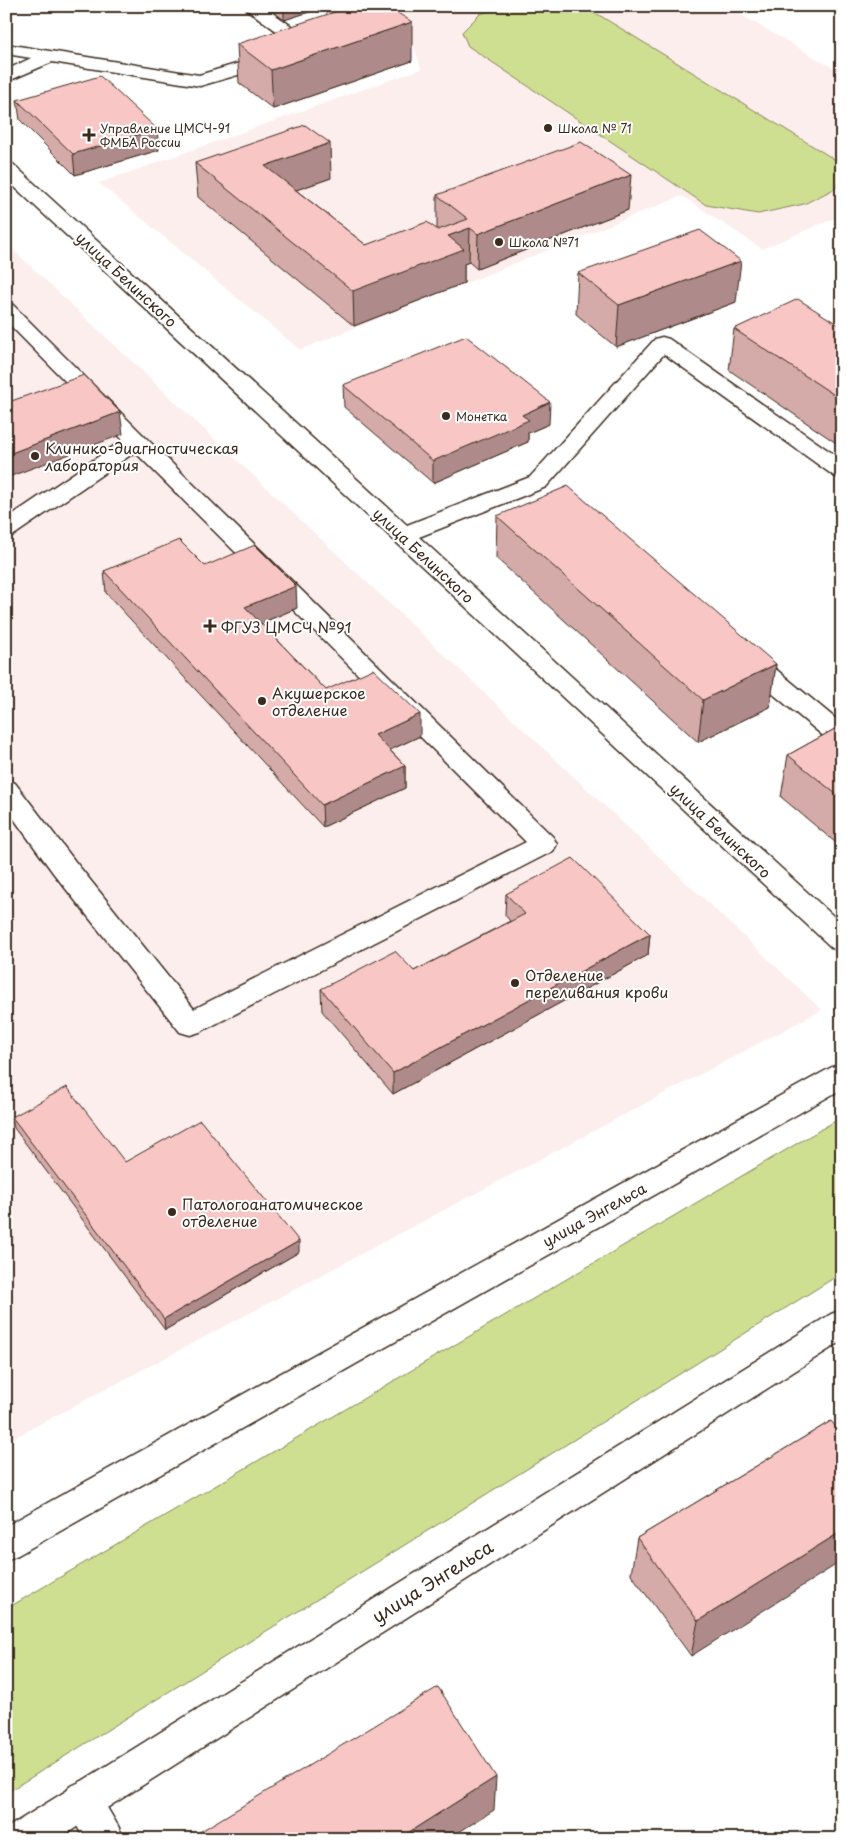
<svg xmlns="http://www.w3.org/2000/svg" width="848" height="1845" font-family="'Playpen Sans',sans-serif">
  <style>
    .built { fill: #fdeeee }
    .green { fill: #cfdf92; stroke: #858458 }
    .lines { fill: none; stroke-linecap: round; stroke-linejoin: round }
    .minor-casing { stroke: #3b2a1e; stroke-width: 3 }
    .major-casing { stroke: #3b2a1e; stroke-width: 3 }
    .minor { fill: #fff; fill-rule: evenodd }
    .major { fill: #fff; fill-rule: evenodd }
    .wall { fill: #d5aba9; stroke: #3b2a1e }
    .shaded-wall { fill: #ae8b8a; stroke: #3b2a1e }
    .building { fill: #f8c7c5; stroke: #3b2a1e }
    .poi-dot { fill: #3b2a1e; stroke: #fff; stroke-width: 2 }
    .labels { text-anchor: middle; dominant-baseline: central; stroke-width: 4; stroke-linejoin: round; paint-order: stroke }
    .far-poi-label { font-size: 12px; fill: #3b2a1e; stroke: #fff; text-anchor: start }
    .street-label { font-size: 15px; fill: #3b2a1e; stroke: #fff }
    .poi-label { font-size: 15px; fill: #3b2a1e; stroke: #fff; text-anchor: start }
    .near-street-label { font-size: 18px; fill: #3b2a1e; stroke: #fff }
  </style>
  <rect width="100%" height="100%" fill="#fff"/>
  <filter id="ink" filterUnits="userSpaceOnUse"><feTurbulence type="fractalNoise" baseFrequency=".02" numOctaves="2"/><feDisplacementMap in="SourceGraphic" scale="10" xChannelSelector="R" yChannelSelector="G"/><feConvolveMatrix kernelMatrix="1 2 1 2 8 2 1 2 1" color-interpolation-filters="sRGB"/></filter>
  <g filter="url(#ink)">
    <path class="built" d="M413,6H726L842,73V215L762,249L682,196L300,350L99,183L421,69L403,10Z
      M6,243L822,1010L6,1442Z"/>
    <path class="green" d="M502,6H572L599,15L842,164V172L836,188L804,204L758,214L706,205L468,46L462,32L480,14Z
      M842,1117V1273L6,1793V1609Z"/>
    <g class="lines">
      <defs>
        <path id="minor" d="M242,6H263L317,44L320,48L317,52L200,86L52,62L6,82V70L31,58L6,54V44L199,75L297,46Z
          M6,162L13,164L407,525L530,477L655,339L662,337L669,339L842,460V478L834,476L664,354L546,487L419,537L842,924V951L832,948L6,179Z
          M6,303L13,305L144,436L553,837L557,844L553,851L200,1032L190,1035L180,1032L54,874L6,808V780L15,783L74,860L194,1009L526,842L135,452L14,535L6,537V519L123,440L6,321Z
          M745,649L754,651L842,724V747L833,744L736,663L733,657L736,651Z
          M82,1781L95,1787L118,1826L124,1839H84L63,1800L69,1787Z"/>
        <path id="major" d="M842,1064V1089L18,1555L6,1560V1526L832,1067Z
          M842,1310V1341L58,1839H6L10,1826L831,1314Z"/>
      </defs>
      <use href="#minor" class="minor-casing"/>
      <use href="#major" class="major-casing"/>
      <use href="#minor" class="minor"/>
      <use href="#major" class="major"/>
    </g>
    <path class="wall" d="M266,6H328L284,20Z
      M237,44L412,61L273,109L239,83Z
      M17,100L159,150L75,175L20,120Z
      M195,163L331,178L296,190L366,245L437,230V195L628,210L477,269L469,262L464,264V283L354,326L198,197Z
      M578,273L736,302L616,347L576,314Z
      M842,327V447L729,370L734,329Z
      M343,385L549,424L528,433V442L433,483L344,407Z
      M497,516L776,664L770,707L698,742L496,558Z
      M205,566L297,608L261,623L326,690L420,736L390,750L405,766V788L323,827L106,593L104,571Z
      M842,725V848L781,797L788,755Z
      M506,894L650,934L648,955L393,1094L322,1011L321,989L414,971L510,921L505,915Z
      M12,1117L299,1252L165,1330L14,1128Z
      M831,1421L691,1656L631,1574L637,1538Z"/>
    <path class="shaded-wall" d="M284,6H328L284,20Z
      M412,22V61L273,109L271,70Z
      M157,129L159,150L75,175L73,154Z
      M330,143L331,178L267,200L265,166Z
      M631,175L628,210L477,269L478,234Z
      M470,228L469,262L464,264V283L354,326L353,291L448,236Z
      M741,261L736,302L616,347L619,305Z
      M6,358L8,369H6Z
      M550,402L549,424L528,433V442L433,483V461L522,415Z
      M120,412L123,434L6,478V455Z
      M296,586L297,608L247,629L245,607Z
      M776,664L770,707L698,742L703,700Z
      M420,714V736L375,757V735Z
      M405,766V788L323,827L322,805Z
      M650,934L648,955L393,1094V1073Z
      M299,1241V1252L165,1330L164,1319Z
      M842,1531V1561L691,1656L698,1621Z
      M496,1777L494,1810L448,1839H398Z"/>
    <path class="building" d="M353,6H387L412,22L271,70L237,44Z
      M100,76L157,129L73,154L17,100Z
      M305,125L330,143L265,166L366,245L427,222L438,230L468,219L437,195L581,142L631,175L478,234L470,228L448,236L464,249L353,291L195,163Z
      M700,230L741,261L619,305L578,273Z
      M798,299L842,327V400L734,329Z
      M466,336L550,402L522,415L529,420L433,461L343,385Z
      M84,375L120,412L6,455V403Z
      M568,486L776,664L703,700L497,516Z
      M179,540L205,566L255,545L296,586L245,607L326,690L373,669L420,714L375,735L405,766L322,805L104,571Z
      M842,725V799L788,755Z
      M573,858L650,934L393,1073L321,989L395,951L414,971L525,914L506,894Z
      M67,1087L125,1162L200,1120L299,1241L164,1319L12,1117Z
      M831,1421L842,1434V1531L698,1621L637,1538Z
      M438,1687L496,1777L398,1839H188Z"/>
  </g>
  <g class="poi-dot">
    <circle cx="548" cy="128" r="5"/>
    <path d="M86.5 127.5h5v5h5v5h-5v5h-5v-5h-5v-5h5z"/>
    <circle cx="499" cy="242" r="5"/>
    <circle cx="446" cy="416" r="5"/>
    <circle cx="35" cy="456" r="5"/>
    <path d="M207.5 618.5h5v5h5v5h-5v5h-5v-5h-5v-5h5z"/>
    <circle cx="262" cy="701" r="5"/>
    <circle cx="515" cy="983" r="5"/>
    <circle cx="172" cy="1212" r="5"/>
  </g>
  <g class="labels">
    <g class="far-poi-label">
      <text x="100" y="128">Управление ЦМСЧ-91<tspan x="100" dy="14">ФМБА России</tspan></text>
      <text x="558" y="128">Школа № 71</text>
      <text x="509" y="242">Школа №71</text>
      <text x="456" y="416">Монетка</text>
    </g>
    <g class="street-label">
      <text transform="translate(127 279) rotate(43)">улица Белинского</text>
      <text transform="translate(424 555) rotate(43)">улица Белинского</text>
      <text transform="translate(721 830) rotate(43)">улица Белинского</text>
      <text transform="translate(594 1214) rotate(-29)">улица Энгельса</text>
    </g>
    <g class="poi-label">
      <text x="45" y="447">Клинико-диагностическая<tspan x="45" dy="17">лаборатория</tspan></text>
      <text x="221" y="626">ФГУЗ ЦМСЧ №91</text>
      <text x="272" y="692">Акушерское<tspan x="272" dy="17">отделение</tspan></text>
      <text x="525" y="974">Отделение<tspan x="525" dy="17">переливания крови</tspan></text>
      <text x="182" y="1203">Патологоанатомическое<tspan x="182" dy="17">отделение</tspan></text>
    </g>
    <g class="near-street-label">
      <text transform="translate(432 1581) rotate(-32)">улица Энгельса</text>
    </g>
  </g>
  <rect width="848" height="1845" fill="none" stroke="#fff" stroke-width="25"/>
  <rect x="12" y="12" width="823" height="1820" fill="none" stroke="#3b2a1e" stroke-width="2" filter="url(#ink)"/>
</svg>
